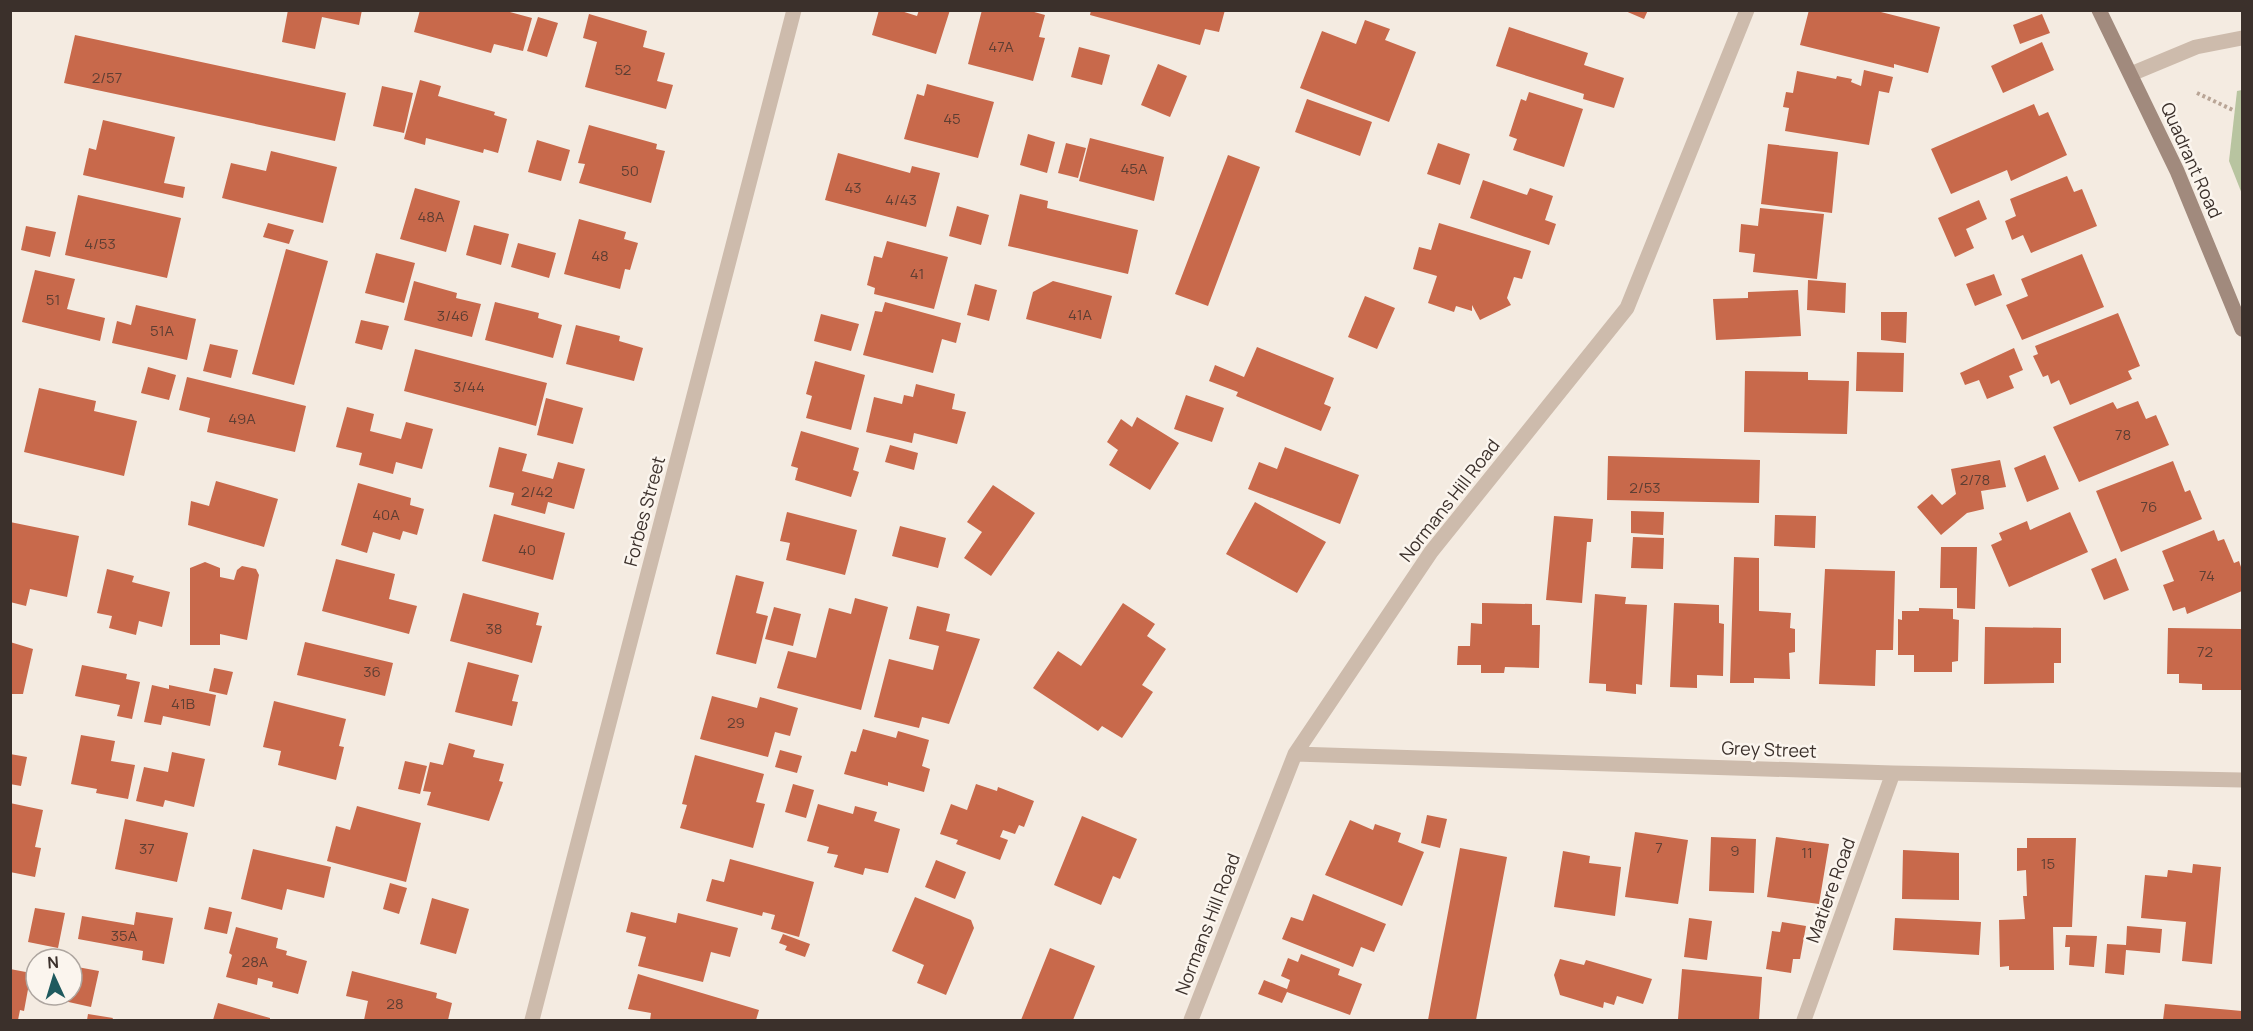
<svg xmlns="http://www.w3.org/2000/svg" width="2253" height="1031" font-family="Manrope,sans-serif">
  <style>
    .green { fill: #b8c4a0 }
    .building { fill: #c8694b }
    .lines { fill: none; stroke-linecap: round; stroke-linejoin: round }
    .path { stroke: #b9a596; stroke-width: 4; stroke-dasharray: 3 3; stroke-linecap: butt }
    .street { stroke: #cdbbac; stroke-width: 15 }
    .secondary { stroke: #a18a7d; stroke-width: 15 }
    .labels { text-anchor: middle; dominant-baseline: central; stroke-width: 5; stroke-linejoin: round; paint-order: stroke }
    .number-label { font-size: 15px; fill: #5e3e33 }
    .street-label { font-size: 18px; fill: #3b302b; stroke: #fbf5ee }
  </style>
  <rect width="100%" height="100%" fill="#f4ebe1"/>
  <path class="green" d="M2242,90V194L2229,161L2237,91Z"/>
  <path class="building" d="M288,10H362L359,25L322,17L315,49L282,42Z
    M420,10H502L532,18L523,51L494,44L491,53L414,32Z
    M879,10H898L917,16L919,10H950L936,54L872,35Z
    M982,10H1027L1045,15L1039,37L1045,38L1033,81L968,64Z
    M1091,10H1225L1219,32L1205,29L1200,45L1090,15Z
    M1623,10H1648L1644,19Z
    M1809,10H1873L1940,27L1928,73L1894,64V68L1800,45Z
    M589,14L647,31L643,47L665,53L657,81L673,85L666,109L585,87L597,42L583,38Z
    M2042,14L2050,33L2020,44L2013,25Z
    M538,17L558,23L547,57L527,51Z
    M1365,20L1390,29L1385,40L1416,52L1389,122L1300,88L1322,31L1356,44Z
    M1509,27L1588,53L1584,65L1624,78L1614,108L1583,99L1584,94L1496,66Z
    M75,35L346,93L335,141L64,83Z
    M2042,42L2054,70L2003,93L1991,66Z
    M1079,47L1110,55L1102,85L1071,77Z
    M1158,64L1187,76L1170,117L1141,105Z
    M1864,70L1893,77L1889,93L1879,91L1869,145L1785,131L1789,108L1783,107L1786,92L1793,93L1797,71L1836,79L1837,76L1852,79L1851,82L1861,86Z
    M420,80L441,86L438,96L495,112L494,115L507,119L498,153L484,149L483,153L426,138L425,145L404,139Z
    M927,84L994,102L978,158L904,139L917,94L924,96Z
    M382,86L413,93L404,133L373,126Z
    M1529,92L1583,109L1564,167L1513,150L1517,139L1509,136L1521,99L1526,101Z
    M1307,99L1372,122L1360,156L1295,132Z
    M2034,104L2039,116L2048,112L2067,155L2011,181L2007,170L1951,194L1931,149Z
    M103,120L175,137L164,183L185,187L183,198L83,175L89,148L96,150Z
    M589,125L657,144L656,149L665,151L651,203L579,183L585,164L578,163Z
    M1028,134L1055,142L1047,173L1020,165Z
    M1090,138L1164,157L1154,201L1079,181Z
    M537,140L570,150L561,181L528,172Z
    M1066,143L1086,148L1078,178L1058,173Z
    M1438,143L1470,154L1460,185L1427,174Z
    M1768,144L1838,152L1832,213L1761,204Z
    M271,151L337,167L323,223L222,198L231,163L266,171Z
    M838,153L910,173L912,166L940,173L926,227L825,200Z
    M1228,155L1260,167L1208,306L1175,294Z
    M2067,176L2074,192L2082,189L2097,226L2031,253L2023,235L2012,240L2005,221L2016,216L2010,199Z
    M1483,180L1527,195L1530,188L1553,196L1545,220L1556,224L1549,245L1470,218Z
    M415,188L460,201L446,252L400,239Z
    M1020,194L1048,201L1047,208L1138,230L1128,274L1008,246Z
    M78,195L181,218L167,278L65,255Z
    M1979,200L1987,219L1966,229L1974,248L1955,257L1938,218Z
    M957,206L989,215L981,245L949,236Z
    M1760,208L1824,214L1817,279L1753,272L1755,254L1739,252L1741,224L1758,226Z
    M579,219L626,232L624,239L638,243L630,270L625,269L620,289L564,274Z
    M268,223L294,230L289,244L263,237Z
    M1439,223L1531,251L1522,279L1514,277L1507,298L1511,305L1480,320L1472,305V311L1456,306L1454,312L1428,303L1437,276L1413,269L1419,247L1431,250Z
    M474,225L509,234L501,265L466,255Z
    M26,226L56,232L50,257L21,250Z
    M887,241L948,257L934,309L874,294L875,288L867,285L874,256L882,258Z
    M518,243L556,253L549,278L511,267Z
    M286,249L328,261L294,385L252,374Z
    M376,253L415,263L404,303L365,293Z
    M2082,254L2104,307L2022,340L2006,305L2028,296L2021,279Z
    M35,270L75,279L67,309L105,318L100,341L22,322Z
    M1994,274L2002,295L1975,306L1966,284Z
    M1808,280L1846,283L1845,313L1807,310Z
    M414,281L457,293L456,298L481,304L472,337L404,320Z
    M1053,281L1112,296L1101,339L1026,319L1033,292Z
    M975,284L997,290L989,321L967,315Z
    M1798,290L1801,336L1716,340L1713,299L1748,298V292Z
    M1365,296L1395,308L1377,349L1348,337Z
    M495,302L539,313L538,318L562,325L553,358L485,340Z
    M885,302L961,323L956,343L942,339L933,373L863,355L875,311L882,312Z
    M136,305L196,319L187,360L112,343L117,321L131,325Z
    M1881,312H1907L1906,343L1881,340Z
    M2118,313L2140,366L2128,371L2132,379L2070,405L2059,380L2051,384L2048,375L2043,377L2033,356L2038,354L2035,346Z
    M821,314L859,324L851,351L814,341Z
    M361,320L389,326L382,350L355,343Z
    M576,325L620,336L619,341L643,348L634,381L566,364Z
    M210,344L238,350L231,378L203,371Z
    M1257,347L1334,378L1324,404L1331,407L1321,431L1236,396L1238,392L1209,381L1215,365L1244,377Z
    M2014,348L2023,370L2009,376L2014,388L1987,399L1979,380L1965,385L1960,373Z
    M415,349L547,383L536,426L404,391Z
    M1857,352L1904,353L1903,392L1856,391Z
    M815,361L865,375L851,430L806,418L812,396L806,394Z
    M148,367L176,375L169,400L141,393Z
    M1745,371L1808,372V380L1849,381L1847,434L1744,432Z
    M187,377L306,406L295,452L207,432L210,418L179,410Z
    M916,384L955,394L952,409L966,412L957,444L914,433L912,443L866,432L874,397L902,404L904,395L913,397Z
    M39,388L96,401L94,411L137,421L124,476L24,452Z
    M1186,395L1224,408L1212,442L1174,429Z
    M546,398L583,408L573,444L537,435Z
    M2138,401L2146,419L2156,415L2169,445L2079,482L2053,427L2113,402L2117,409Z
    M347,407L374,414L370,431L401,439L406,422L433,429L422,469L396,462L393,474L359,465L362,453L336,447Z
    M1137,417L1179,443L1150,490L1109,465L1118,450L1107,442L1121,419L1132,427Z
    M801,431L859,448L853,470L859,472L851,497L795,480L798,468L791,466Z
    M890,445L918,453L914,470L885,462Z
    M499,447L527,454L522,471L553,479L558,462L585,469L574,509L548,502L545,514L511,505L514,493L489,487Z
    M1285,447L1359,475L1340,524L1248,489L1259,462L1277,469Z
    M2045,455L2059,489L2027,502L2014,468Z
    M1608,456L1760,460L1759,503L1607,500Z
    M2000,460L2006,487L1981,491L1984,509L1967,513L1941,535L1917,507L1932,494L1942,505L1956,494L1951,469Z
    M2173,461L2185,492L2190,490L2202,519L2121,552L2096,491Z
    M216,481L278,499L264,547L188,525L191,501L209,506Z
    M358,483L411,498L410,505L424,509L417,535L403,531L400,540L373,532L367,553L341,545Z
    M993,485L1035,513L991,576L964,558L982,532L967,522Z
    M1255,502L1326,542L1297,593L1226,554Z
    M1631,511L1664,512L1663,535L1631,533Z
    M787,512L857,530L845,575L786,560L790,543L780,541Z
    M2070,512L2088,552L2009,587L1991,545L2002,540L1999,533L2027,521L2030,530Z
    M494,514L565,533L553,580L482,561Z
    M1775,515L1816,516L1815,548L1774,546Z
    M1554,516L1593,519L1591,542H1587L1582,603L1546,600Z
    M10,522L79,536L67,597L30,589L26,606L10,602Z
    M900,526L946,538L938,568L892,556Z
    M2214,530L2218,541L2224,539L2234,563L2239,561L2242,570V591L2187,614L2185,607L2173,611L2163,585L2174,581L2162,551Z
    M1633,537L1664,538L1663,569L1631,568Z
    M1941,547H1977L1975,609L1957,608V588H1940Z
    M1734,557L1759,558V611L1791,613L1790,628L1795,629V652L1789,653L1790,679L1754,678V683H1730Z
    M2116,558L2129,590L2104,600L2091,569Z
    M336,559L395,574L389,599L417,606L409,634L322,611Z
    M205,562L220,568V577L234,580L237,570L242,566L256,569L259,575L247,640L220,634V645H190V568Z
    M107,569L134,576L132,582L170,592L162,627L139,621L136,635L109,628L112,616L97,613Z
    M1825,569L1895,571L1893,650H1876L1875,686L1819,684Z
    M736,575L764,582L756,613L768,616L756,664L716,654Z
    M463,593L539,613L536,625L542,626L532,663L450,641Z
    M1595,594L1626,597L1625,604L1647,605L1642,685L1636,684V694L1606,691V684L1589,683Z
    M855,598L888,607L861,710L777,688L788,651L816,658L829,608L851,614Z
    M1123,603L1155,624L1147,636L1166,649L1142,685L1153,692L1122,738L1102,726L1098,731L1033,688L1058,651L1081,666Z
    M1482,603L1532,604V625H1540L1539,668L1505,667L1504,673H1481V665H1457L1458,646H1470L1471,623L1482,624Z
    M1674,603L1719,605V623L1724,624L1723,676L1697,675V688L1670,687Z
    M917,606L950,614L946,631L980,639L949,724L922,717L919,728L874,717L889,659L933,670L939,646L909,639Z
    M774,607L801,614L793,646L765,639Z
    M1919,608L1953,609V619L1959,620L1958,661L1952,662V672H1914V655H1898V619L1902,620V611H1919Z
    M1985,627L2061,628V663H2054V683L1984,684Z
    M2168,628L2242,629V690H2202V684L2179,683V674H2167Z
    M10,642L33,649L23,694H10Z
    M305,642L393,663L385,696L297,675Z
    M468,662L519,675L512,701L518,702L512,726L455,712Z
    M82,665L127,674L126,679L140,682L132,719L117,716L120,705L75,696Z
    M214,668L233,672L227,695L209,691Z
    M152,685L169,689V685L216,695L210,726L163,716L161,725L144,722Z
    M712,696L757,708L760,697L798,708L790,736L775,732L768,757L700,739Z
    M274,701L346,719L339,746L344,747L336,780L278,765L281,751L263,747Z
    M863,729L896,738L898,731L929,740L922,766L930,769L924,792L888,782V786L844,774L851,751L856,752Z
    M81,735L115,741L111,761L135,765L128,799L96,793L97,789L71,784Z
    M449,743L475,750L473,757L504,764L499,781L503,782L489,821L427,805L431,792L423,791L430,762L443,765Z
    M780,750L802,756L797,773L775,767Z
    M172,752L205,759L194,807L165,800L163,807L136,801L144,767L168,772Z
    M10,754L27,757L21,786L10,784Z
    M695,755L764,774L756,802L765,804L753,848L680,828L687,805L682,804Z
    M405,761L427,766L420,794L398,789Z
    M793,784L814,790L806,818L785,812Z
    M976,784L997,791L998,787L1034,801L1024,827L1019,825L1015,834L1003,830L1000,837L1008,840L1000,860L956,844L958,840L940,834L951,804L967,810Z
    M10,803L43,810L35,847L41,848L35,877L10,872Z
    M818,804L853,814L855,806L877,812L874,821L900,829L888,873L865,868L863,875L834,867L838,855L827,853L829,847L807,841Z
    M357,806L421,823L406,882L327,861L336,826L350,830Z
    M1427,815L1447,819L1440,848L1421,843Z
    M1082,816L1137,839L1120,879L1113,876L1101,905L1054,885Z
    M125,819L188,833L177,882L115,869Z
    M1350,820L1373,830L1375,824L1401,833L1398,842L1424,852L1402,906L1325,875Z
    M1635,832L1688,840L1678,904L1625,897Z
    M1711,837L1756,839L1754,893L1709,891Z
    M1776,837L1829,844L1819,904L1767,897Z
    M2027,838H2076L2072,927H2053L2054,970H2009V966L2000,967L1999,920L2025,919L2023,896H2027L2026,870L2017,871V848H2027Z
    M1460,848L1507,857L1476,1020H1428Z
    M253,849L331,867L324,898L287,889L282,910L241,899Z
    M1903,850L1959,853V900L1902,899Z
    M1563,851L1590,856L1589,863L1621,867L1615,916L1554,907Z
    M730,859L814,882L799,937L771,929L775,915L763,912L762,916L706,901L712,879L724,882Z
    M936,860L966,872L955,899L925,887Z
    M2193,864L2221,867L2212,964L2182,961L2186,922L2141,918L2145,875L2167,877L2168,870L2192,873Z
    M390,883L407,888L399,914L383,909Z
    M1313,894L1386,924L1374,952L1361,947L1353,967L1282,939L1291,917L1303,921Z
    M915,897L971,920L974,928L946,995L917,983L924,965L892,951Z
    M432,898L469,909L456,954L420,944Z
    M209,907L232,912L227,934L204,929Z
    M35,908L65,913L58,948L28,942Z
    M136,912L173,918L164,964L142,960L143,951L78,939L82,916L134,925Z
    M631,912L676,923L678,913L738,928L730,957L711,952L703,982L638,966L646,937L626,932Z
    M1689,918L1712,921L1707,960L1684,957Z
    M1895,918L1981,922L1979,955L1893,950Z
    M1782,922L1806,926L1800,959H1793L1791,973L1766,969L1772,931L1780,932Z
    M2127,926L2162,929L2160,953L2126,950L2124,975L2105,973L2107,944L2126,945Z
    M236,927L278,938L276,948L287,951L286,955L307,961L298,994L272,987L273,982L258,978L257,985L226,977L232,955L229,953Z
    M783,934L810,944L805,957L785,950L787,946L779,943Z
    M2066,935L2097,936L2094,967L2069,965L2070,947H2065Z
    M1050,948L1095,966L1073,1020H1021Z
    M1301,954L1340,969L1338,975L1362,984L1350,1015L1287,992L1282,1003L1258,994L1264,980L1287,989L1290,980L1281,976L1288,958L1298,962Z
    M1560,959L1584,965L1586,960L1652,979L1643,1004L1617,996L1614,1005L1604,1002L1603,1008L1560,995L1554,975Z
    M72,966L99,971L91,1007L64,1001L65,995H72Z
    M10,969L31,973L24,1011L20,1010L18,1020H10Z
    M1682,969L1762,977L1759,1020L1678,1019Z
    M352,971L437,993L436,998L452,1003L448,1020H364L368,1001L346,996Z
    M638,974L759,1010L756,1020H650L651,1013L628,1009Z
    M218,1003L270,1018V1020H213Z
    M2165,1004L2242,1011V1020H2163Z
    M88,1014L113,1018L112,1020H87Z"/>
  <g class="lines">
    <path class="path" d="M2197,93L2235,111"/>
    <path class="street" d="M2131,74L2196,47L2242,38
      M1295,754L1893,773L2242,780
      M532,1020L794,10
      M1191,1020L1295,754L1431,552L1627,308L1747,10
      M1804,1020L1893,773"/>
    <path class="secondary" d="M2099,10L2177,171L2242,329"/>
  </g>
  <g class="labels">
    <g class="number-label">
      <text x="1001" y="46">47A</text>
      <text x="623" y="69">52</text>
      <text x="107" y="77">2/57</text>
      <text x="952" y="118">45</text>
      <text x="1134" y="168">45A</text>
      <text x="630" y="170">50</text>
      <text x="853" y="187">43</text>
      <text x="901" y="199">4/43</text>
      <text x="431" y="216">48A</text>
      <text x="100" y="243">4/53</text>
      <text x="600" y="255">48</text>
      <text x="917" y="273">41</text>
      <text x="53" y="299">51</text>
      <text x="1080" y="314">41A</text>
      <text x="453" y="315">3/46</text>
      <text x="162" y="330">51A</text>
      <text x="469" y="386">3/44</text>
      <text x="242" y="418">49A</text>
      <text x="2123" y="434">78</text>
      <text x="1975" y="479">2/78</text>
      <text x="1645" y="487">2/53</text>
      <text x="537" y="491">2/42</text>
      <text x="2149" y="506">76</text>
      <text x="386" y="514">40A</text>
      <text x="527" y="549">40</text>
      <text x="2207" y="575">74</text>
      <text x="494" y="628">38</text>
      <text x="2205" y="651">72</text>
      <text x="372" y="671">36</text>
      <text x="183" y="703">41B</text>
      <text x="736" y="722">29</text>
      <text x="1659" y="847">7</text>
      <text x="147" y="848">37</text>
      <text x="1735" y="850">9</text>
      <text x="1807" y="852">11</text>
      <text x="2048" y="863">15</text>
      <text x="124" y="935">35A</text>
      <text x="255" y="961">28A</text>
      <text x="395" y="1003">28</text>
    </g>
    <g class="street-label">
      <text transform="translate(2192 160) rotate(66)">Quadrant Road</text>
      <text transform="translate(1449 500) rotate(-52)">Normans Hill Road</text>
      <text transform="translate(644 511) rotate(-75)">Forbes Street</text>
      <text transform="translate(1769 749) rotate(2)">Grey Street</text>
      <text transform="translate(1830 890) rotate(-70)">Matiere Road</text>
      <text transform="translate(1207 924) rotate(-69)">Normans Hill Road</text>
    </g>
  </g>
  <rect width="2253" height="1031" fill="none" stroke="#3b302b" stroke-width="24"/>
  <g transform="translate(54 977) rotate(356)"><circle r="28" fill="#fbf5ee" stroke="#aea6a0" stroke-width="1.5"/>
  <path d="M0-4.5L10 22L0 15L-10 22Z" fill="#1f5a5e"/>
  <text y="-9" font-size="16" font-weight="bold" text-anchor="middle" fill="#3b302b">N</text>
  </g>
</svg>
